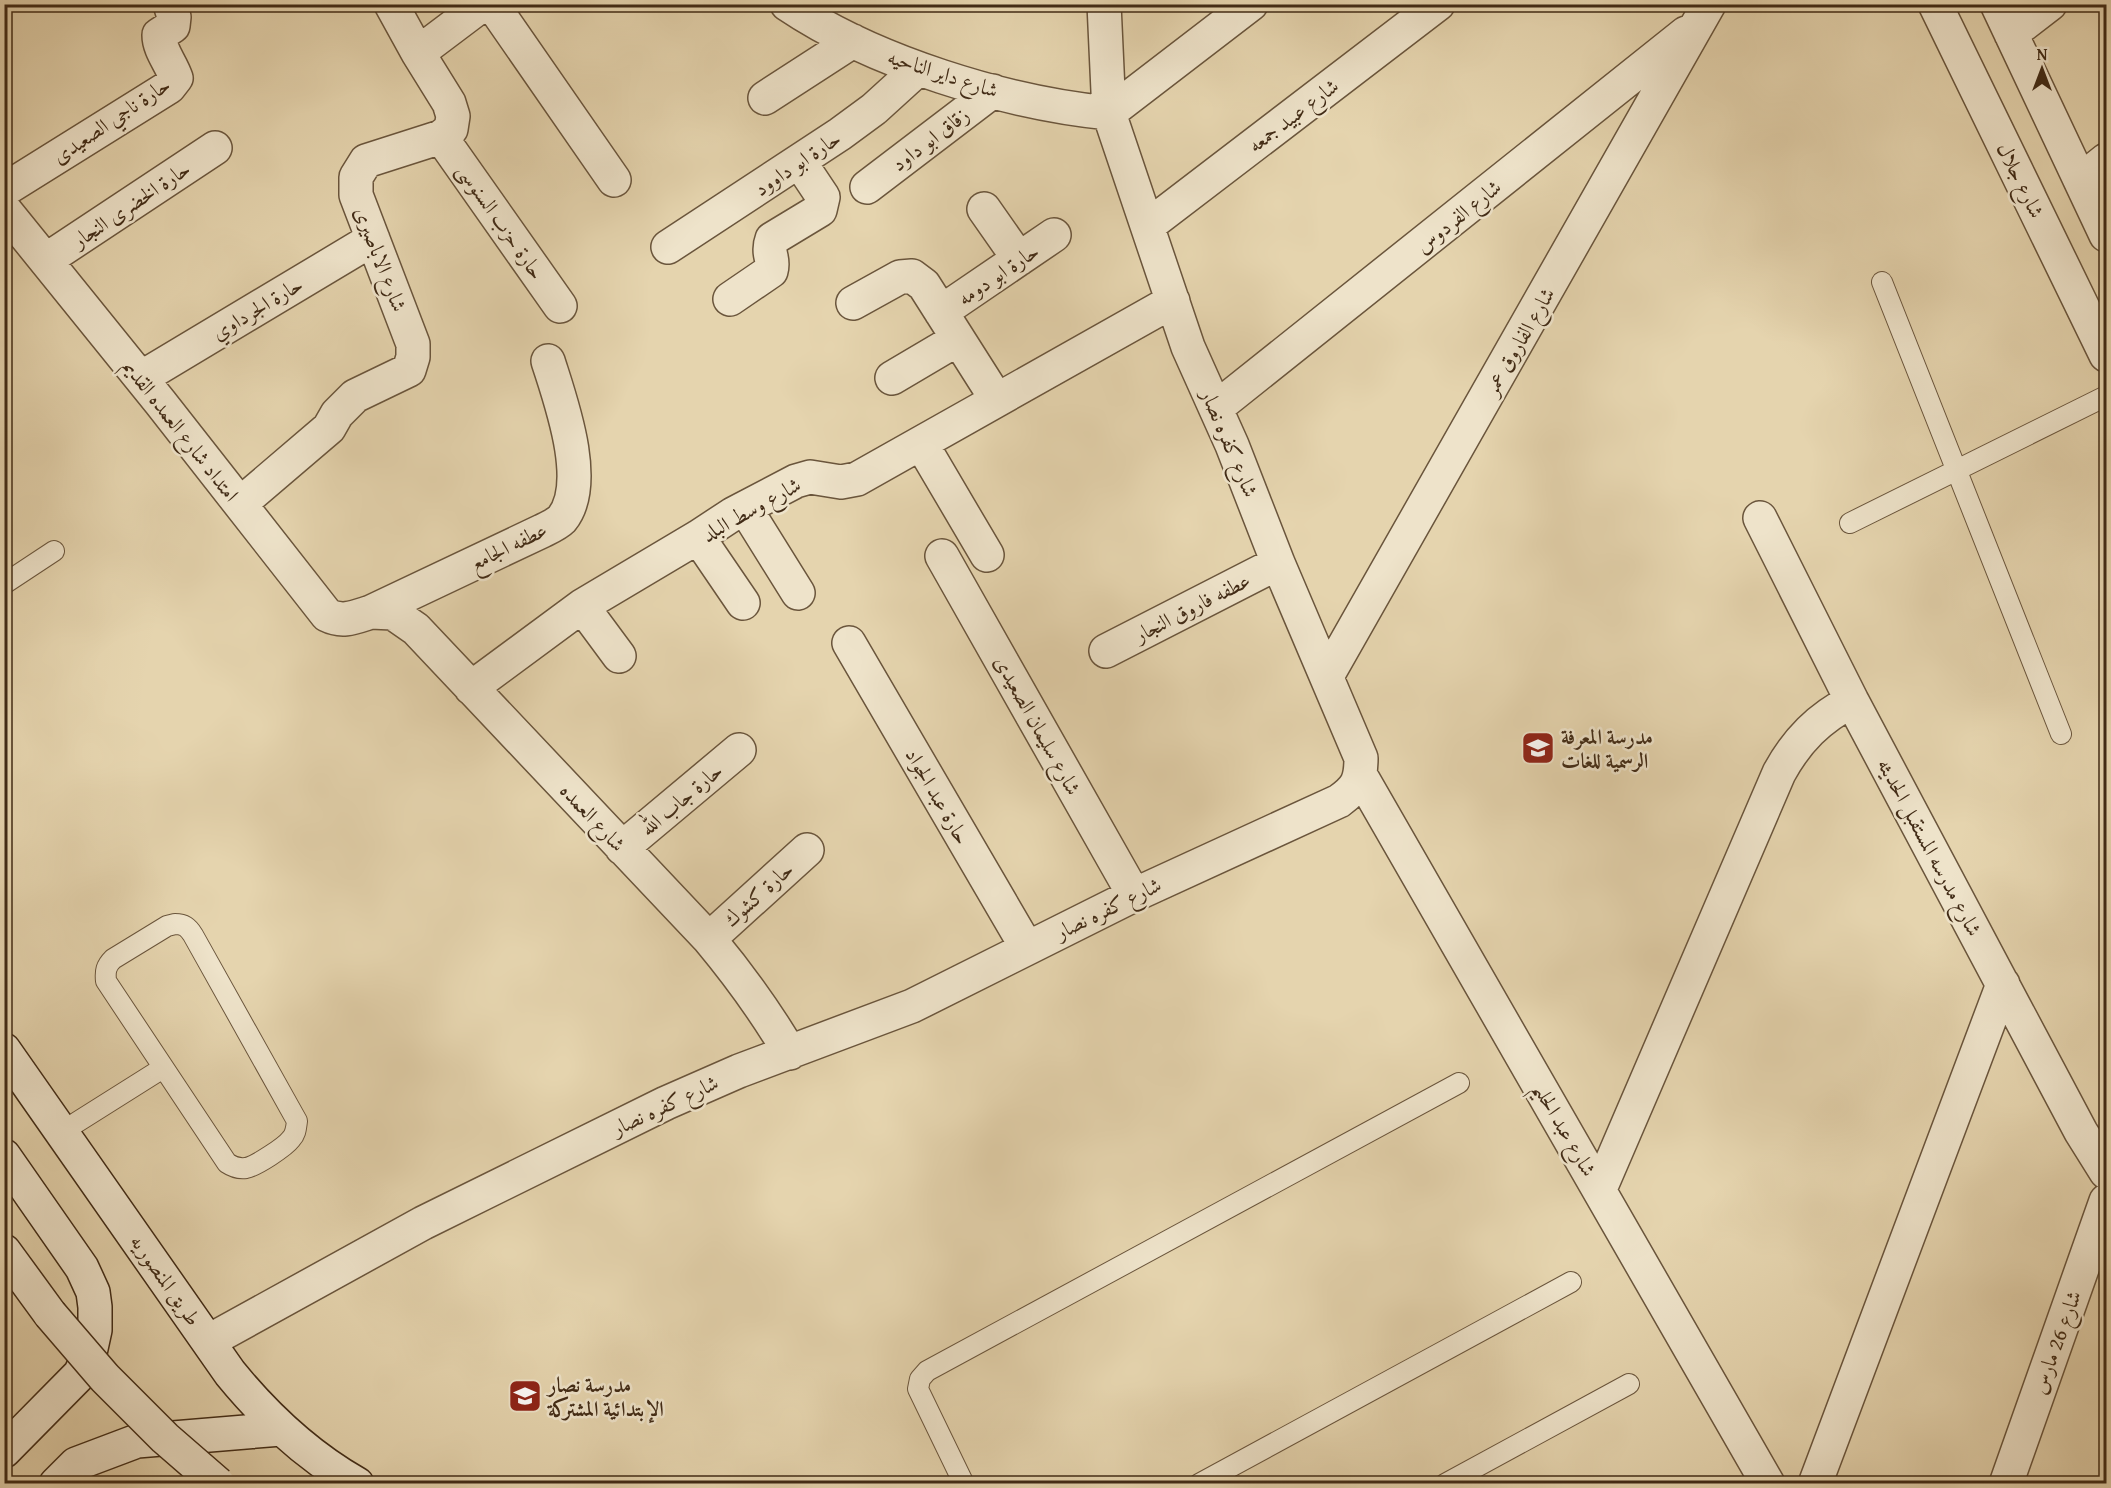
<svg xmlns="http://www.w3.org/2000/svg" width="2111" height="1488" font-family="'Gentium Book Plus',Amiri,serif">
  <style>
    .lines { fill: none; stroke-linecap: round; stroke-linejoin: round }
    .lane-casing { stroke: #6a553c; stroke-width: 22 }
    .street-casing { stroke: #6a553c; stroke-width: 36 }
    .secondary-casing { stroke: #412b16; stroke-width: 36 }
    .lane { stroke: #eee3ca; stroke-width: 20 }
    .street { stroke: #eee3ca; stroke-width: 33 }
    .secondary { stroke: #eee3ca; stroke-width: 33 }
    .secondary-bridge-casing { stroke: #412b16; stroke-width: 36; stroke-linecap: butt }
    .secondary-bridge { stroke: #eee3ca; stroke-width: 33 }
    .labels { text-anchor: middle; dominant-baseline: central; stroke-width: 5; stroke-linejoin: round; paint-order: stroke }
    .street-label { font-size: 21px; fill: #412b16; stroke: #eee3ca }
    .poi-label { font-size: 21px; font-weight: bold; fill: #412b16; stroke: #eee3ca; text-anchor: start }
  </style>
  <rect width="100%" height="100%" fill="#e5d4ae"/>
  <filter id="stains"><feTurbulence type="fractalNoise" baseFrequency=".00333" numOctaves="4"/><feColorMatrix values="0 0 0 0 .2 0 0 0 0 .09 0 0 0 0 .02 0 0 0 .5 -.17"/></filter>
  <radialGradient id="worn" r=".72"><stop offset=".6" stop-color="#630" stop-opacity="0"/><stop offset="1" stop-color="#630" stop-opacity=".3"/></radialGradient>
  <g class="lines">
    <defs>
      <path id="lane" d="M1882,282L2061,734
        M1850,523L2106,396
        M4,584L54,551
        M175,924C184,924 188,927 193,935L297,1121C296,1128 296,1134 291,1139C285,1147 256,1166 246,1168C239,1169 233,1167 227,1163L106,981C105,971 106,966 113,959L167,926Z
        M63,1131L163,1068
        M964,1484L918,1389L920,1379L927,1371L1459,1083
        M1199,1484L1571,1282
        M1445,1484L1629,1384"/>
      <path id="street" d="M492,4L614,180
        M787,4C873,62 1006,103 1109,113
        M1935,4L2106,355
        M1997,4L2106,235
        M2011,34L2050,4
        M418,53L483,4
        M765,98L853,41
        M1109,113L1251,4
        M441,137L560,306
        M2081,180L2106,160
        M867,187L993,91
        M4,190L169,87L176,78C171,63 159,50 159,35L173,26L174,17L170,4
        M4,209L160,402L327,615C343,623 355,617 371,612L542,531C548,528 557,524 562,519C591,483 560,399 548,361
        M984,209L1019,259
        M1149,225L1438,4
        M668,247L840,134L874,109L918,69
        M46,260L215,148
        M730,299L771,271C775,257 766,255 772,239L820,210L823,197L799,161
        M853,303L900,277L912,276L924,285L997,400
        M941,312L1054,235
        M141,378L373,239
        M892,378L958,339
        M1216,408L1686,33
        M921,443L987,555
        M240,504L329,428L337,414L355,396L409,370L413,357V344L356,195V177L366,161L441,137L451,129L453,116L449,103L418,53L391,4
        M745,508L798,593
        M1760,518L1852,701L2081,1132L2106,1172
        M698,537L743,603
        M942,556L1134,895
        M582,606L619,656
        M371,612L393,613L416,629L709,939C739,975 766,1012 790,1053
        M849,643L1027,948
        M1106,651L1278,563
        M1327,676L1709,4
        M471,688L582,606L698,537L733,514L796,481L810,477L841,482L857,479L1173,301
        M1361,776L1768,1484
        M622,848L739,750
        M709,939L807,850
        M1600,1189L1779,773C1797,740 1819,718 1852,701
        M209,1341L423,1223L666,1103L739,1071L912,1006L1134,895L1339,801C1357,788 1361,781 1361,758L1278,563L1232,445L1188,347L1109,113L1104,4
        M1815,1484L2003,984
        M2006,1484L2106,1201"/>
      <path id="secondary" d="M4,1050L230,1373C266,1417 306,1455 357,1484
        M4,1156L82,1268L93,1292L95,1307V1330L90,1353L80,1374L4,1451
        M4,1251L50,1314
        M56,1484L76,1464L137,1441L281,1429"/>
    </defs>
    <use href="#lane" class="lane-casing"/>
    <use href="#street" class="street-casing"/>
    <use href="#secondary" class="secondary-casing"/>
    <use href="#lane" class="lane"/>
    <use href="#street" class="street"/>
    <use href="#secondary" class="secondary"/>
    <defs>
      <path id="secondary-bridge" d="M50,1314L105,1378L165,1438L218,1484"/>
    </defs>
    <use href="#secondary-bridge" class="secondary-bridge-casing"/>
    <use href="#secondary-bridge" class="secondary-bridge"/>
  </g>
  <defs>
    <symbol id="school-square" viewBox="-11 -11 22 22"><rect x="-9" y="-9" width="18" height="18" rx="4" fill="#8f2418" stroke="#eee3ca"/><path d="M0-5L7-2L0 1L-7-2ZM-4 1L0 2.5L4 1V4Q0 6-4 4Z" fill="#fff"/></symbol>
  </defs>
  <g fill-rule="evenodd">
    <use href="#school-square" x="1519" y="729" width="38" height="38"/>
    <use href="#school-square" x="506" y="1377" width="38" height="38"/>
  </g>
  <g class="labels">
    <g class="street-label">
      <text transform="translate(943 73) rotate(18)">شارع داير الناحيه</text>
      <text transform="translate(1293 115) rotate(-37)">شارع عبيد جمعه</text>
      <text transform="translate(111 120) rotate(-34)">حارة ناجي الصعيدى</text>
      <text transform="translate(930 139) rotate(-37)">زقاق ابو داود</text>
      <text transform="translate(797 163) rotate(-34)">حارة ابو داوود</text>
      <text transform="translate(2021 180) rotate(64)">شارع جلال</text>
      <text transform="translate(131 204) rotate(-34)">حارة الخضرى النجار</text>
      <text transform="translate(1458 216) rotate(-39)">شارع الفردوس</text>
      <text transform="translate(501 221) rotate(55)">حارة حزب السنوسى</text>
      <text transform="translate(381 259) rotate(69)">شارع الاباصيرى</text>
      <text transform="translate(998 274) rotate(-34)">حارة ابو دومه</text>
      <text transform="translate(257 308) rotate(-31)">حارة الجرداوي</text>
      <text transform="translate(1519 341) rotate(-60)">شارع الفاروق عمر</text>
      <text transform="translate(181 430) rotate(52)">امتداد شارع العمده القديم</text>
      <text transform="translate(1230 443) rotate(67)">شارع كفره نصار</text>
      <text transform="translate(751 509) rotate(-29)">شارع وسط البلد</text>
      <text transform="translate(508 546) rotate(-26)">عطفه الجامع</text>
      <text transform="translate(1192 607) rotate(-27)">عطفه فاروق النجار</text>
      <text transform="translate(1038 725) rotate(61)">شارع سليمان الصعيدى</text>
      <text transform="translate(938 796) rotate(60)">حارة عبد الجواد</text>
      <text transform="translate(681 799) rotate(-40)">حارة جاب الله</text>
      <text transform="translate(593 817) rotate(47)">شارع العمده</text>
      <text transform="translate(1930 847) rotate(62)">شارع مدرسه المستقبل الحديثه</text>
      <text transform="translate(758 894) rotate(-42)">حارة كشوك</text>
      <text transform="translate(1108 908) rotate(-26)">شارع كفره نصار</text>
      <text transform="translate(665 1105) rotate(-25)">شارع كفره نصار</text>
      <text transform="translate(1565 1129) rotate(60)">شارع عبد الحليم</text>
      <text transform="translate(166 1280) rotate(55)">طريق المنصوريه</text>
      <text transform="translate(2056 1342) rotate(-70)">شارع 26 مارس</text>
    </g>
    <g class="poi-label">
      <text x="1561" y="736">مدرسة المعرفة<tspan x="1561" dy="24">الرسمية للغات</tspan></text>
      <text x="548" y="1384">مدرسة نصار<tspan x="548" dy="24">الإبتدائية المشتركة</tspan></text>
    </g>
  </g>
  <rect width="2111" height="1488" fill="none" stroke="#e5d4ae" stroke-width="24"/>
  <rect x="6" y="6" width="2099" height="1476" fill="none" stroke="#412b16" stroke-width="3"/>
  <rect x="12" y="12" width="2087" height="1464" fill="none" stroke="#412b16" stroke-width="1.5"/>
  <g transform="translate(2042 69)" stroke="#eee3ca" stroke-width="4.5" paint-order="stroke">
  <path d="M0-4.5L10 22L0 15L-10 22Z" fill="#412b16"/>
  <text y="-9" font-size="16" font-weight="bold" text-anchor="middle" fill="#412b16">N</text>
  </g>
  <rect width="100%" height="100%" filter="url(#stains)"/>
  <rect width="100%" height="100%" fill="url(#worn)"/>
</svg>
